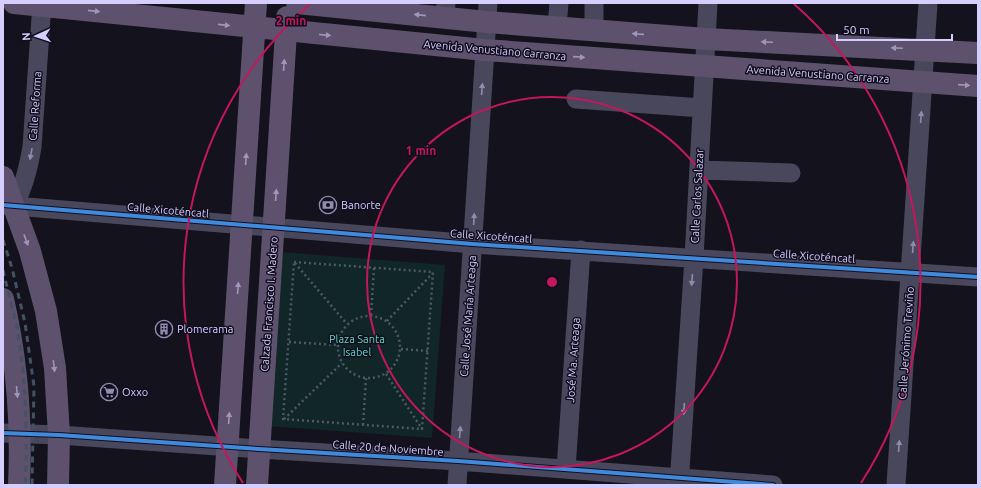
<svg xmlns="http://www.w3.org/2000/svg" width="981" height="488" font-family="Ubuntu,sans-serif">
  <style>
    .green { fill: #112627 }
    .lines { fill: none; stroke-linecap: round; stroke-linejoin: round }
    .path { stroke: #4c5967; stroke-width: 2.5; stroke-dasharray: 2 3; stroke-linecap: butt }
    .minor { stroke: #49475c; stroke-width: 19 }
    .major { stroke: #5d516d; stroke-width: 22 }
    .rail { stroke: #425364; stroke-width: 3; stroke-dasharray: 6 5; stroke-linecap: butt }
    .cycleway-casing { stroke: #120e20; stroke-width: 6 }
    .cycleway { stroke: #408adc; stroke-width: 4 }
    .oneway { fill: #a096bc }
    .oneway2 { fill: #908bac }
    .ring { fill: none; stroke: #c2185b; stroke-width: 2 }
    .labels { text-anchor: middle; dominant-baseline: central; stroke-width: 3; stroke-linejoin: round; paint-order: stroke }
    .street-label { font-size: 11px; fill: #d6cffd; stroke: #120e20 }
    .poi-label { font-size: 11px; fill: #d6cffd; stroke: #120e20; text-anchor: start }
    .park-label { font-size: 11px; fill: #5ed9c1; stroke: #120e20 }
    .centre { fill: #c2185b; stroke: #120e20; stroke-width: 2 }
    .ring-label { font-size: 12px; text-anchor: middle; font-weight: bold; fill: #c2185b; stroke: #120e20; stroke-width: 3; stroke-linejoin: round; paint-order: stroke }
  </style>
  <rect width="100%" height="100%" fill="#14121c"/>
  <path class="green" d="M281,252L445,265L432,438L268,426Z"/>
  <g class="lines">
    <path class="path" d="M294,262L433,272L422,429L283,419Z
      M295,263L347,324
      M371,315L374,268
      M338 347a31 31 0 1 1 62 0a31 31 0 1 1-62 0Z
      M387,321L433,273
      M289,342L338,345
      M401,349L428,351
      M386,374L422,429
      M284,419L342,363
      M363,425L366,378"/>
    <path class="minor" d="M594,3V30
      M445,18L446,3
      M557,27L559,3
      M576,99L702,108
      M699,170L791,173
      M3,205L473,244L978,277
      M14,206C24,185 28,170 32,147L42,3
      M3,433L59,435L259,449L458,461L773,485
      M566,469L581,250
      M457,485L488,3
      M679,485L694,258L708,3
      M896,485L928,3"/>
    <path class="major" d="M14,3L485,50L978,86
      M297,3L487,22L706,39L978,53
      M3,177L30,251L46,311L55,368L59,435L58,485
      M3,299C17,360 22,422 19,485
      M225,485L256,3
      M257,485L287,17"/>
    <path class="rail" d="M3,240L12,268L25,323L34,386L32,485
      M3,270C7,288 12,306 16,323C26,376 28,432 25,485"/>
    <defs>
      <path id="cycleway" d="M3,205L473,244L978,277
        M3,433L59,435L259,449L458,461L773,485"/>
    </defs>
    <use href="#cycleway" class="cycleway-casing"/>
    <use href="#cycleway" class="cycleway"/>
  </g>
  <defs><path id="oneway-solid" d="M-6-.8H1V-3.2L6.5 0L1 3.2V.8H-6Z"/></defs>
  <g class="oneway">
    <use href="#oneway-solid" transform="translate(94 11) rotate(6)"/>
    <use href="#oneway-solid" transform="translate(420 15) rotate(-174)"/>
    <use href="#oneway-solid" transform="translate(224 25) rotate(6)"/>
    <use href="#oneway-solid" transform="translate(638 34) rotate(-176)"/>
    <use href="#oneway-solid" transform="translate(325 35) rotate(5)"/>
    <use href="#oneway-solid" transform="translate(767 42) rotate(-177)"/>
    <use href="#oneway-solid" transform="translate(897 48) rotate(-177)"/>
    <use href="#oneway-solid" transform="translate(579 57) rotate(4)"/>
    <use href="#oneway-solid" transform="translate(284 65) rotate(-86)"/>
    <use href="#oneway-solid" transform="translate(964 85) rotate(4)"/>
    <use href="#oneway-solid" transform="translate(246 159) rotate(-86)"/>
    <use href="#oneway-solid" transform="translate(276 195) rotate(-86)"/>
    <use href="#oneway-solid" transform="translate(26 240) rotate(70)"/>
    <use href="#oneway-solid" transform="translate(238 288) rotate(-86)"/>
    <use href="#oneway-solid" transform="translate(54 366) rotate(83)"/>
    <use href="#oneway-solid" transform="translate(17 392) rotate(85)"/>
    <use href="#oneway-solid" transform="translate(229 418) rotate(-86)"/>
  </g>
  <g class="oneway2">
    <use href="#oneway-solid" transform="translate(482 89) rotate(-86)"/>
    <use href="#oneway-solid" transform="translate(921 117) rotate(-86)"/>
    <use href="#oneway-solid" transform="translate(31 154) rotate(100)"/>
    <use href="#oneway-solid" transform="translate(474 219) rotate(-86)"/>
    <use href="#oneway-solid" transform="translate(913 247) rotate(-86)"/>
    <use href="#oneway-solid" transform="translate(692 280) rotate(94)"/>
    <use href="#oneway-solid" transform="translate(684 409) rotate(94)"/>
    <use href="#oneway-solid" transform="translate(460 432) rotate(-86)"/>
    <use href="#oneway-solid" transform="translate(899 446) rotate(-86)"/>
  </g>
  <g class="ring">
    <circle cx="552" cy="282" r="185"/>
    <path d="M243 483A369 369 0 0 1 310 4M794 4A369 369 0 0 1 861 483"/>
  </g>
  <defs>
    <symbol id="bank-ring" viewBox="-11 -11 22 22"><circle r="9.5" fill="#120e20" stroke="#928dae" stroke-width="1.5"/><path d="M-6-4H6V4H-6ZM0-2.3a2.3 2.3 0 1 0 0 4.6a2.3 2.3 0 1 0 0-4.6Z" fill="#928dae"/></symbol>
    <symbol id="building-ring" viewBox="-11 -11 22 22"><circle r="9.5" fill="#120e20" stroke="#928dae" stroke-width="1.5"/><path d="M-4-6H4V6H1V3H-1V6H-4ZM-2.5-4.3h1.7v1.8h-1.7ZM.8-4.3h1.7v1.8H.8ZM-2.5-1h1.7V.8h-1.7ZM.8-1h1.7V.8H.8Z" fill="#928dae"/></symbol>
    <symbol id="supermarket-ring" viewBox="-11 -11 22 22"><circle r="9.5" fill="#120e20" stroke="#928dae" stroke-width="1.5"/><path d="M-6-5.5h2.5l.6 2H6L4.5 2H-2.5L-4.4-4H-6ZM-1.5 3.2a1.3 1.3 0 1 0 .1 0ZM3 3.2a1.3 1.3 0 1 0 .1 0Z" fill="#928dae"/></symbol>
  </defs>
  <g fill-rule="evenodd">
    <use href="#bank-ring" x="318" y="195" width="20" height="20"/>
    <use href="#building-ring" x="154" y="319" width="20" height="20"/>
    <use href="#supermarket-ring" x="99" y="382" width="20" height="20"/>
  </g>
  <g class="labels">
    <g class="street-label">
      <text transform="translate(495 50) rotate(5)">Avenida Venustiano Carranza</text>
      <text transform="translate(818 74) rotate(4)">Avenida Venustiano Carranza</text>
      <text transform="translate(35 106) rotate(-86)">Calle Reforma</text>
      <text transform="translate(697 196) rotate(-87)">Calle Carlos Salazar</text>
      <text transform="translate(168 210) rotate(5)">Calle Xicoténcatl</text>
      <text transform="translate(491 236) rotate(4)">Calle Xicoténcatl</text>
      <text transform="translate(814 256) rotate(4)">Calle Xicoténcatl</text>
      <text transform="translate(269 304) rotate(-86)">Calzada Francisco I. Madero</text>
      <text transform="translate(468 316) rotate(-86)">Calle José María Arteaga</text>
      <text transform="translate(906 343) rotate(-86)">Calle Jerónimo Treviño</text>
      <text transform="translate(573 360) rotate(-86)">José Ma. Arteaga</text>
      <text transform="translate(388 448) rotate(4)">Calle 20 de Noviembre</text>
    </g>
    <g class="poi-label">
      <text x="341" y="205">Banorte</text>
      <text x="177" y="329">Plomerama</text>
      <text x="122" y="392">Oxxo</text>
    </g>
    <g class="park-label">
      <text x="357" y="339">Plaza Santa<tspan x="357" dy="13">Isabel</tspan></text>
    </g>
  </g>
  <circle cx="552" cy="282" r="6" class="centre"/>
  <g class="ring-label">
    <text x="291" y="25">2 min</text>
    <text x="421" y="155">1 min</text>
  </g>
  <rect width="981" height="488" fill="none" stroke="#d6cffd" stroke-width="8"/>
  <g transform="translate(36 36) rotate(267)" stroke="#120e20" stroke-width="3" paint-order="stroke">
  <path d="M0-3L7 15L0 10L-7 15Z" fill="#d6cffd"/>
  <text y="-6" font-size="11" font-weight="bold" text-anchor="middle" fill="#d6cffd">N</text>
  </g>
  <path d="M837 34v6h115v-6" fill="none" stroke="#d6cffd" stroke-width="2"/>
  <text x="843" y="34" font-size="12" fill="#d6cffd" stroke="#120e20" stroke-width="3" paint-order="stroke">50 m</text>
</svg>
